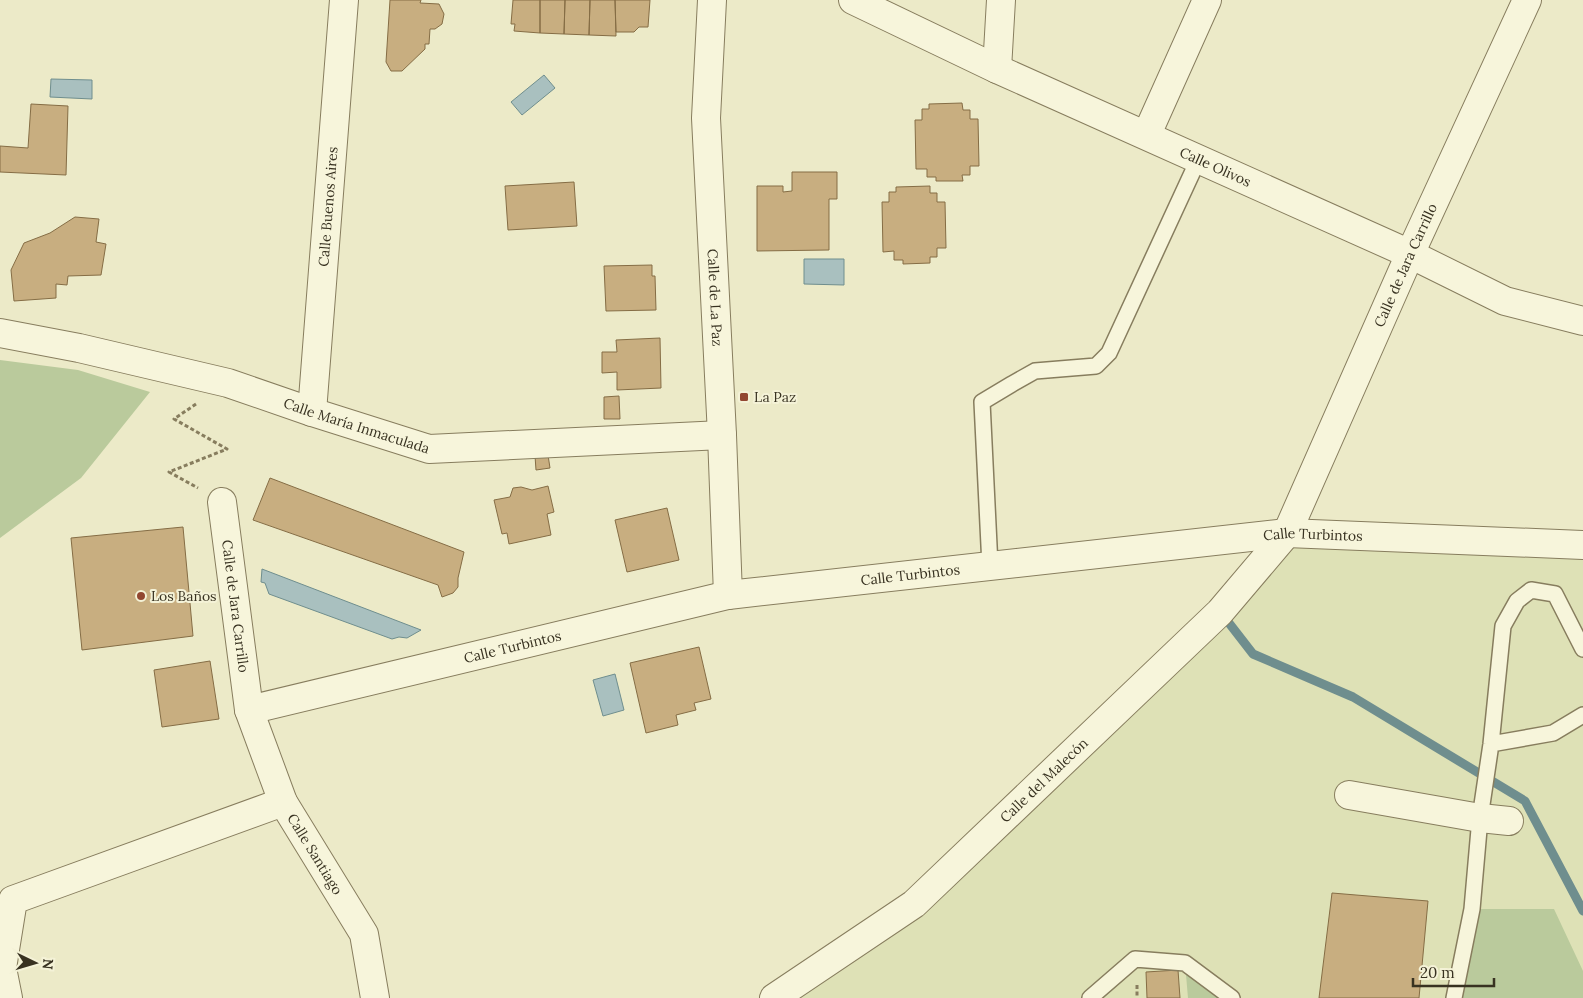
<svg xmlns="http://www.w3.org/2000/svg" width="1583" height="998" font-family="Lora,serif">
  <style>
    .farmland { fill: #dee1b6 }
    .green { fill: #baca9c }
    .water { fill: #a9c0bf; stroke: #6f8e8e }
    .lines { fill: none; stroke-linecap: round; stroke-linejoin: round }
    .stream { stroke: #6f8e8e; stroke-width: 9 }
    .building { fill: #c8ae80; stroke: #856d45 }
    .lane-casing { stroke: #877d5e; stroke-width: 18 }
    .street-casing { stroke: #877d5e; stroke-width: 30 }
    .path { stroke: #877d5e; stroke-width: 3; stroke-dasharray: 4 2.5; stroke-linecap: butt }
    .lane { stroke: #f7f5db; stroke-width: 15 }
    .street { stroke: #f7f5db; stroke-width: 28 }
    .poi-dot { fill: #924731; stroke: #f4f2d7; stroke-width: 2 }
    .labels { text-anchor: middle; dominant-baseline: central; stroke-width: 4; stroke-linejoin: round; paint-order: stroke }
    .street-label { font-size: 14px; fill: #383221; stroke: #f4f2d7 }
    .poi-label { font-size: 14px; fill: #383221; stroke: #f4f2d7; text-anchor: start }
  </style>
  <rect width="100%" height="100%" fill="#eceac8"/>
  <path class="farmland" d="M1287,533L1583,550V998H774L914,904Z"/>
  <path class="green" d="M0,360L78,370L150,392L81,478L0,538Z
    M1472,909H1554L1583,971V998H1454Z
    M1185,963L1232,998H1188Z"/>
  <path class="water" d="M544,75L555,88L522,115L511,102Z
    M51,79L92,80V99L50,97Z
    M804,259H844V285L804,284Z
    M262,569L421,630L407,638L399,637L392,639L269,594L265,583L261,582Z
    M615,674L624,710L603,716L593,680Z"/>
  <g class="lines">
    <path class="stream" d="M1222,614L1253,654L1353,697L1525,801L1583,911"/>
  </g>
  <path class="building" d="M390,0H421L420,3L439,4L444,14L442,24L435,29H430L429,44H425V49L402,71H391L386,62Z
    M513,0H540V33L514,31L515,24H511Z
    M540,0H565L564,34L540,33Z
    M565,0H590L589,35L564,34Z
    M590,0H615L616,36L589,35Z
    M615,0H650L648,27H639L634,32H616Z
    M962,103L963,110H970V119H978L979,166H970V175H962L963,181H936V177H927V169H916L915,120H922V109H929V104Z
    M31,104L68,106L66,175L0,172V146L28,148Z
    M792,172H837V199H829V250L757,251V186H783V192L792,191Z
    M574,182L577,226L508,230L505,186Z
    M930,186V193H937V202H945L946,248H937V257H930V263L903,264V260H894V251L883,252L882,202H889V192H896V187Z
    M75,217L99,219L96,242L106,244L101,275L68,276L67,285L56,284V298L14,301L11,270L24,243L50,233Z
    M652,265V276H655L656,310L606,311L604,266Z
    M660,338L661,388L617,390V372L602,373V352H617L616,340Z
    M619,396L620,419H604V397Z
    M548,455L550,468L536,470L535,456Z
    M270,478L464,552L458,578V587L453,593L442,597L438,585L253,520Z
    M548,486L554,512L547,514L551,535L509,544L507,533L502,534L494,500L510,497L513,488L521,487L532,490Z
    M667,508L679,560L627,572L615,520Z
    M183,527L193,636L82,650L71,538Z
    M699,647L711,699L694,703L696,710L676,715L678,725L646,733L630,663Z
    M210,661L219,719L162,727L154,670Z
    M1332,893L1428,901L1419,998H1319Z
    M1178,970L1180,998H1147L1146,972Z"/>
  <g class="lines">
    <defs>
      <path id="lane" d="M990,566L982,402L1012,384L1035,371L1096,366L1109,353L1199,158
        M1491,744L1553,733L1583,715
        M1090,998L1135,959L1185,963L1232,998
        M1454,998L1472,909L1480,818L1491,744L1503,626L1517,601L1531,590L1555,594L1583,649"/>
      <g id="street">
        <path id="s1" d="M712,0L706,118L722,435L728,595"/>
        <path id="s2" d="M853,0L997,69L1410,254L1505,301L1583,321"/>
        <path d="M997,69L1001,0"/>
        <path d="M1147,134L1207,0"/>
        <path id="s3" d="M0,333L79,348L228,383L312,412L429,449L722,435"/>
        <path id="s4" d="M312,412L344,0"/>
        <path id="s5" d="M222,502L249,710L283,802L364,934L375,998"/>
        <path id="s6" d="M249,710L728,595L1287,533L1583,545"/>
        <path d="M1349,795L1480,818L1509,821"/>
        <path d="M8,998L2,968L13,900L283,802"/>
        <path id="s7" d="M774,998L914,904L1220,612L1287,533L1410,254L1527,0"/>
      </g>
    </defs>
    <use href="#lane" class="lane-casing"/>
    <use href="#street" class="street-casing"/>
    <path class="path" d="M196,404L174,419L227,449L169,472L198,488
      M1137,985V998"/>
    <use href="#lane" class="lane"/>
    <use href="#street" class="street"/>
  </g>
  <g class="poi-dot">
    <rect x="739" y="392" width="10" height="10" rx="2.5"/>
    <circle cx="141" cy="596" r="5"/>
  </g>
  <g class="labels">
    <g class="street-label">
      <text stroke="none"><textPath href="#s2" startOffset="399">Calle Olivos</textPath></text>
      <text stroke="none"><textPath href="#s4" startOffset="206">Calle Buenos Aires</textPath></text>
      <text stroke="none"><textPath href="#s7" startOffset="988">Calle de Jara Carrillo</textPath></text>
      <text stroke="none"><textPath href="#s1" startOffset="298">Calle de La Paz</textPath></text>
      <text stroke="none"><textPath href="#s3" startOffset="369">Calle María Inmaculada</textPath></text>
      <text stroke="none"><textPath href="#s6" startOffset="1081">Calle Turbintos</textPath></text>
      <text stroke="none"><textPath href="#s6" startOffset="676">Calle Turbintos</textPath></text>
      <text stroke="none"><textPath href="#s5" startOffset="105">Calle de Jara Carrillo</textPath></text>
      <text stroke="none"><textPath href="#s6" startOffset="271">Calle Turbintos</textPath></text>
      <text stroke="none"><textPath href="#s7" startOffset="348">Calle del Malecón</textPath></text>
      <text stroke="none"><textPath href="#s5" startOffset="369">Calle Santiago</textPath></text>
    </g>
    <g class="poi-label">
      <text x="754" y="397">La Paz</text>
      <text x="151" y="596">Los Baños</text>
    </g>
  </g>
  <g transform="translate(35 963) rotate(95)" stroke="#f4f2d7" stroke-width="4" paint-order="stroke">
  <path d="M0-4L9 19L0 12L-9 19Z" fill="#383221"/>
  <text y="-8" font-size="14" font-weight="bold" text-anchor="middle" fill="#383221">N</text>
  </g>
  <path d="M1413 978v8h81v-8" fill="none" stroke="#383221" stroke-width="2.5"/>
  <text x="1420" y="978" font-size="15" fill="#383221" stroke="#f4f2d7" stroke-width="4" paint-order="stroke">20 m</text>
</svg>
